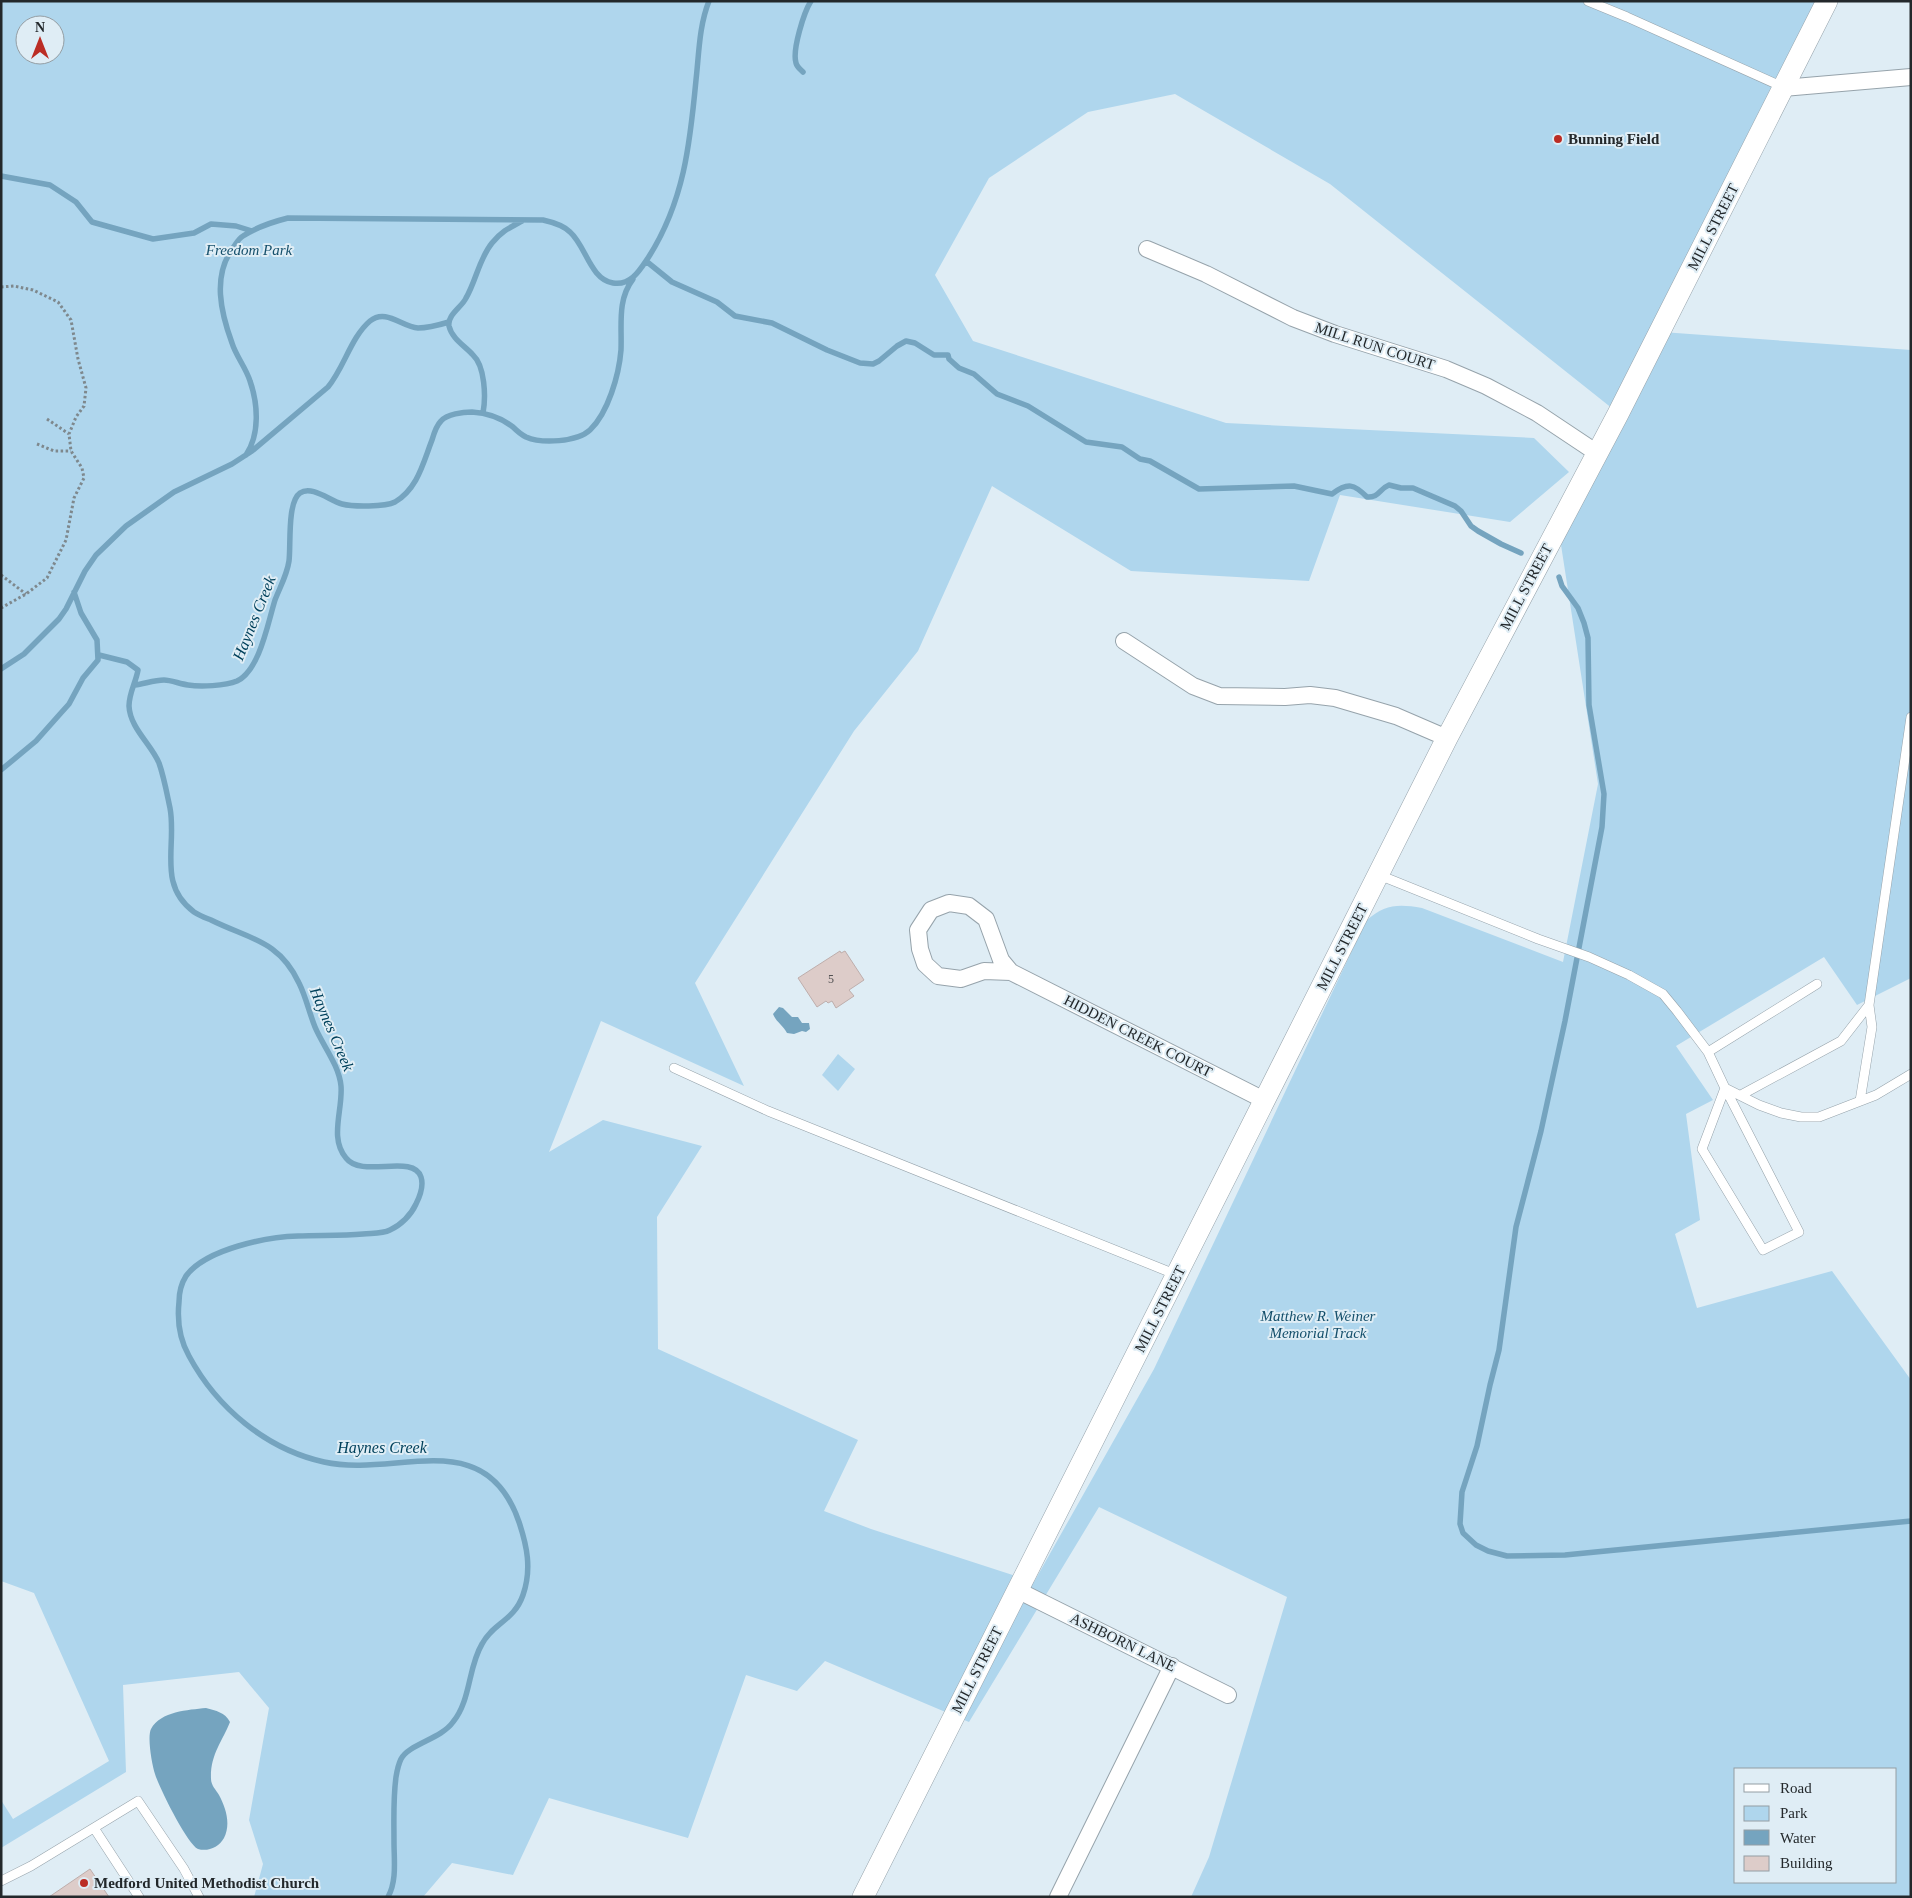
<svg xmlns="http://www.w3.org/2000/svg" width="1912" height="1898" font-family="Georgia,serif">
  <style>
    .green { fill: #afd6ed; fill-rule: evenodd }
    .water { fill: #75a4bf }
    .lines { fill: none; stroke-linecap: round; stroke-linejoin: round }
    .stream { stroke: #75a4bf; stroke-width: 5.5 }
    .building { fill: #ddccc9; stroke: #beaeac }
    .service-casing { stroke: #96a3ab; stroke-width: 10 }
    .minor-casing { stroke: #96a3ab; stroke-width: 18 }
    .tertiary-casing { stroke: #96a3ab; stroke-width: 22 }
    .path { stroke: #7e888d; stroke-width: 3; stroke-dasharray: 2.5 2.5; stroke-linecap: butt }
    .service { stroke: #fff; stroke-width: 9 }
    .minor { stroke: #fff; stroke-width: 16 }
    .tertiary { stroke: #fff; stroke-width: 21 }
    .poi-dot { fill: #bb2d25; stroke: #dfedf5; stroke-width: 2 }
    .labels { text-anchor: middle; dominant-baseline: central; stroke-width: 4; stroke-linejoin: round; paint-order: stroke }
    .number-label { font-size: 12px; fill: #525152 }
    .poi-label { font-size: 15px; font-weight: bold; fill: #23282b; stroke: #dfedf5; text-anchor: start }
    .street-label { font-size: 15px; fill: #23282b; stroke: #dfedf5 }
    .park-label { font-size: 15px; font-style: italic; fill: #144f6b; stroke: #dfedf5 }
    .water-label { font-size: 16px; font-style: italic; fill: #00405b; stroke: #dfedf5 }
  </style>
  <rect width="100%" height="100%" fill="#dfedf5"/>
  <path class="green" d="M1,1H1820L1662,332L1911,350V978L1857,1005L1824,957L1676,1046L1713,1100L1686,1114L1700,1220L1675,1234L1697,1308L1832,1271L1911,1380V1897H1191L1209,1857L1287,1597L1099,1507L969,1722L825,1661L797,1691L746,1675L688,1838L549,1798L513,1875L452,1863L423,1897H254L263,1864L249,1820L269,1708L239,1672L123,1685L126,1772L1,1848V1800L13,1819L109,1761L34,1593L1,1581ZM25,25H55V55H25ZM1175,94L1330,184L1613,409L1557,519L1598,784L1563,962L1422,908C1398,904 1385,904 1366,921L1154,1369L1034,1582L871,1529L824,1511L858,1440L658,1349L657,1217L702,1146L603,1120L549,1152L601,1021L744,1086L695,983L854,731L918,651L992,486L1131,571L1309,581L1340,495L1510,522L1569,472L1534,438L1226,423L973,341L935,275L989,178L1088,112ZM1736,1769H1896V1882H1736Z
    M838,1054L855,1069L838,1091L822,1075Z"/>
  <path class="water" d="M779,1007L783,1008L792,1017H798L802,1023H809L810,1029L806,1032L802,1031L794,1034L787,1033C783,1025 776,1022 773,1014Z
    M206,1708C216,1711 225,1712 230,1722C222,1742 210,1755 211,1779C211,1785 216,1790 219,1795C226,1808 231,1824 224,1838C219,1847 208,1852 198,1849C187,1844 159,1787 155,1774C152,1765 147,1737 151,1729C161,1711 188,1710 206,1708Z"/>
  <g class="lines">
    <path class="stream" d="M803,72C800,69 797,67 796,63C792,50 804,12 811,1
      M1,176L50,185L76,202L92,222L153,239L194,233L211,224L236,226L252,231
      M646,261L672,282L717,302L735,316L772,323L827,350L860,363L873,364L879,361L897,346L906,341L915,343L934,355H948L949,359L959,368L974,374L997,394L1028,406L1086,442L1122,447L1140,459L1150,461L1199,489L1294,486L1332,494C1348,482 1354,484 1367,497C1379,498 1379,489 1389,485L1401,488H1413L1455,506L1461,511L1471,526L1478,531L1501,544L1521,553
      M483,413C486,397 485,366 473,355C465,346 452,339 449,326C447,315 462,307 466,298C476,281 479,259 492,243C502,231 509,228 522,221
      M246,455C260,434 258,404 250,381C246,368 236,356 232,343C221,313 212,276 233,248C236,244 238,239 243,236C257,227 272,222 288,218L543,220C552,222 563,225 570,232C586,246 590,279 613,283C631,286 640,270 648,258C684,202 690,144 696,80C699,54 699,26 709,1
      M1559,577L1562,586L1578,608L1584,623L1588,638L1589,705L1604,794L1602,827L1565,1021L1541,1131L1516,1227L1499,1350L1490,1385L1477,1446L1462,1492L1460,1524L1463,1533L1476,1545L1488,1551L1507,1556L1565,1555L1911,1521
      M99,655L127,662L138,670C136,682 129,693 129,706C130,728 151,744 159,763C164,777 167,794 170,808C177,845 157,885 194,912C200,916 206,918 211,920C249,939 279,940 299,983C306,997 309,1012 315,1027C323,1046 339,1065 341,1086C343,1110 329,1138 346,1158C362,1179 413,1153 421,1177C424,1186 420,1196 416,1204C411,1215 401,1225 390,1230C382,1234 372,1233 363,1234C341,1236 319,1235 298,1236C266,1237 206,1249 186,1276C181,1284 179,1293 179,1302C177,1321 180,1340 189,1356C217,1408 266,1449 324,1462C397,1478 485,1423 519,1522C527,1546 532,1569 523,1595C514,1621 493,1623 482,1644C468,1667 471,1700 453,1722C441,1739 409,1744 401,1759C398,1765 397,1771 396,1777C393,1799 394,1820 394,1842C394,1860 397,1881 388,1897
      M1,669L24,654L59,619L66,609L85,571L96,555L126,526L174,492L232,464L252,451L328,387C344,368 351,337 370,321C386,308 402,327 418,328C429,328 439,325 449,322
      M135,685C144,684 154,680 164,680C171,680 180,684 188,685C200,687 225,686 237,681C260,670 268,622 275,600C280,587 287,575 289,561C291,546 287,502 300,493C312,485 330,501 342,504C353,507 385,507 395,502C418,488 423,463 432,440C434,433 436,426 441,421C447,414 463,412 472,412C488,413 500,417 513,427C517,431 522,435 526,437C542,444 577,442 590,430C608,413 619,375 621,350C622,325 617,300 633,279
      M1,770L36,741L60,714L69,704L83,678L98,660L97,640L81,613L74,592"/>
  </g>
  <path class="building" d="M840,951L841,953L845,951L864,980L849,990L854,996L836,1008L832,1001L828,1003L826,1001L817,1007L798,978Z
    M90,1869L109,1897H49Z"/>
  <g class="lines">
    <defs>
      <path id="service" d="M1588,1L1627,17L1783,87
        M1379,875L1538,939L1589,957L1629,975L1663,994L1677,1011L1708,1052L1725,1088L1759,1105L1781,1113L1801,1117H1819L1876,1095L1911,1074
        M1708,1052L1817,984
        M674,1068L768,1111L1177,1275
        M1725,1088L1799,1232L1763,1250L1702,1149Z
        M1741,1095L1841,1041L1869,1005L1911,717
        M1860,1101L1872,1027L1869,1005
        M94,1828L139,1897
        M1,1881L31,1866L138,1801L184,1869L199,1897"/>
      <path id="minor" d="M1783,88L1911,77
        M1147,249L1206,274L1293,318L1335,334L1446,369L1486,386L1537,413L1597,453
        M1124,641L1193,686L1219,696L1285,697L1310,695L1335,698L1396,716L1447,738
        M1011,972L984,971L961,979L938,976L925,964L920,949L918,930L931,910L949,903L969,906L986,919L1001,960L1011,972L1264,1100
        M1017,1590L1228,1695
        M1058,1897L1172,1666"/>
      <path id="tertiary" d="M863,1897L1447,738L1618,414L1827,1"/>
    </defs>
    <use href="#service" class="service-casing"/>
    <use href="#minor" class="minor-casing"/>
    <use href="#tertiary" class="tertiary-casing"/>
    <path class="path" d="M1,287L14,286L33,290L58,302L71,320L78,359L86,388L84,406L76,417L69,434L71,451L82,468L84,478L74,498L66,540L47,578L26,594L1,608
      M47,419L69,434
      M37,444L54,451H71
      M1,575L26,594"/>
    <use href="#service" class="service"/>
    <use href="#minor" class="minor"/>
    <use href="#tertiary" class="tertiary"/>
  </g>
  <g class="poi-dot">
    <circle cx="1558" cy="139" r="5"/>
    <circle cx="84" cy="1883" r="5"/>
  </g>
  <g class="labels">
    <g class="number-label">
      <text x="831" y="979">5</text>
    </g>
    <g class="poi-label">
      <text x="1568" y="139">Bunning Field</text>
      <text x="94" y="1883">Medford United Methodist Church</text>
    </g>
    <g class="street-label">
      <text transform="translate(1713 227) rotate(-63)">MILL STREET</text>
      <text transform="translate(1375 346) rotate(18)">MILL RUN COURT</text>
      <text transform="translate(1526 587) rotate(-62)">MILL STREET</text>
      <text transform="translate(1342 947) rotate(-63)">MILL STREET</text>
      <text transform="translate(1138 1036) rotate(27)">HIDDEN CREEK COURT</text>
      <text transform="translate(1160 1309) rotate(-63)">MILL STREET</text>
      <text transform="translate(1123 1642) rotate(26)">ASHBORN LANE</text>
      <text transform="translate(977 1670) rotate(-63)">MILL STREET</text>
    </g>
    <g class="park-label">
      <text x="249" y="250">Freedom Park</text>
      <text x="1318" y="1316">Matthew R. Weiner<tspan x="1318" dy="17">Memorial Track</tspan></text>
    </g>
    <g class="water-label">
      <text transform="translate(254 618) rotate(-68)">Haynes Creek</text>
      <text transform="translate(332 1029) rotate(67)">Haynes Creek</text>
      <text x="382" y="1447">Haynes Creek</text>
    </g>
  </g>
  <rect width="1912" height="1898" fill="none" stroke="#23282b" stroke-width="5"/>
  <rect x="1734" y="1768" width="162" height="115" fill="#dfedf5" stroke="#949ea4"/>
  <rect x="1744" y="1784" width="25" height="8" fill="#ffffff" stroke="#949ea4"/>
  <text x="1780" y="1793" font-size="15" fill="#23282b">Road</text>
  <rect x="1744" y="1806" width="25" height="15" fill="#afd6ed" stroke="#949ea4"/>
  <text x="1780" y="1818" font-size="15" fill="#23282b">Park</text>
  <rect x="1744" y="1830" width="25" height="15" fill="#75a4bf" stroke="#949ea4"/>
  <text x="1780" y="1843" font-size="15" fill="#23282b">Water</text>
  <rect x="1744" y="1856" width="25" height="15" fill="#ddccc9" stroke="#949ea4"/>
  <text x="1780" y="1868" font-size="15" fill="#23282b">Building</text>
  <g transform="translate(40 40)"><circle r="24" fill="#dfedf5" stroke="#949ea4"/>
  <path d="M0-4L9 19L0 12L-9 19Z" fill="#bb2d25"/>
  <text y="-8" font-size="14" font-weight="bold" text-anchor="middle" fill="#23282b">N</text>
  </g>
</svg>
